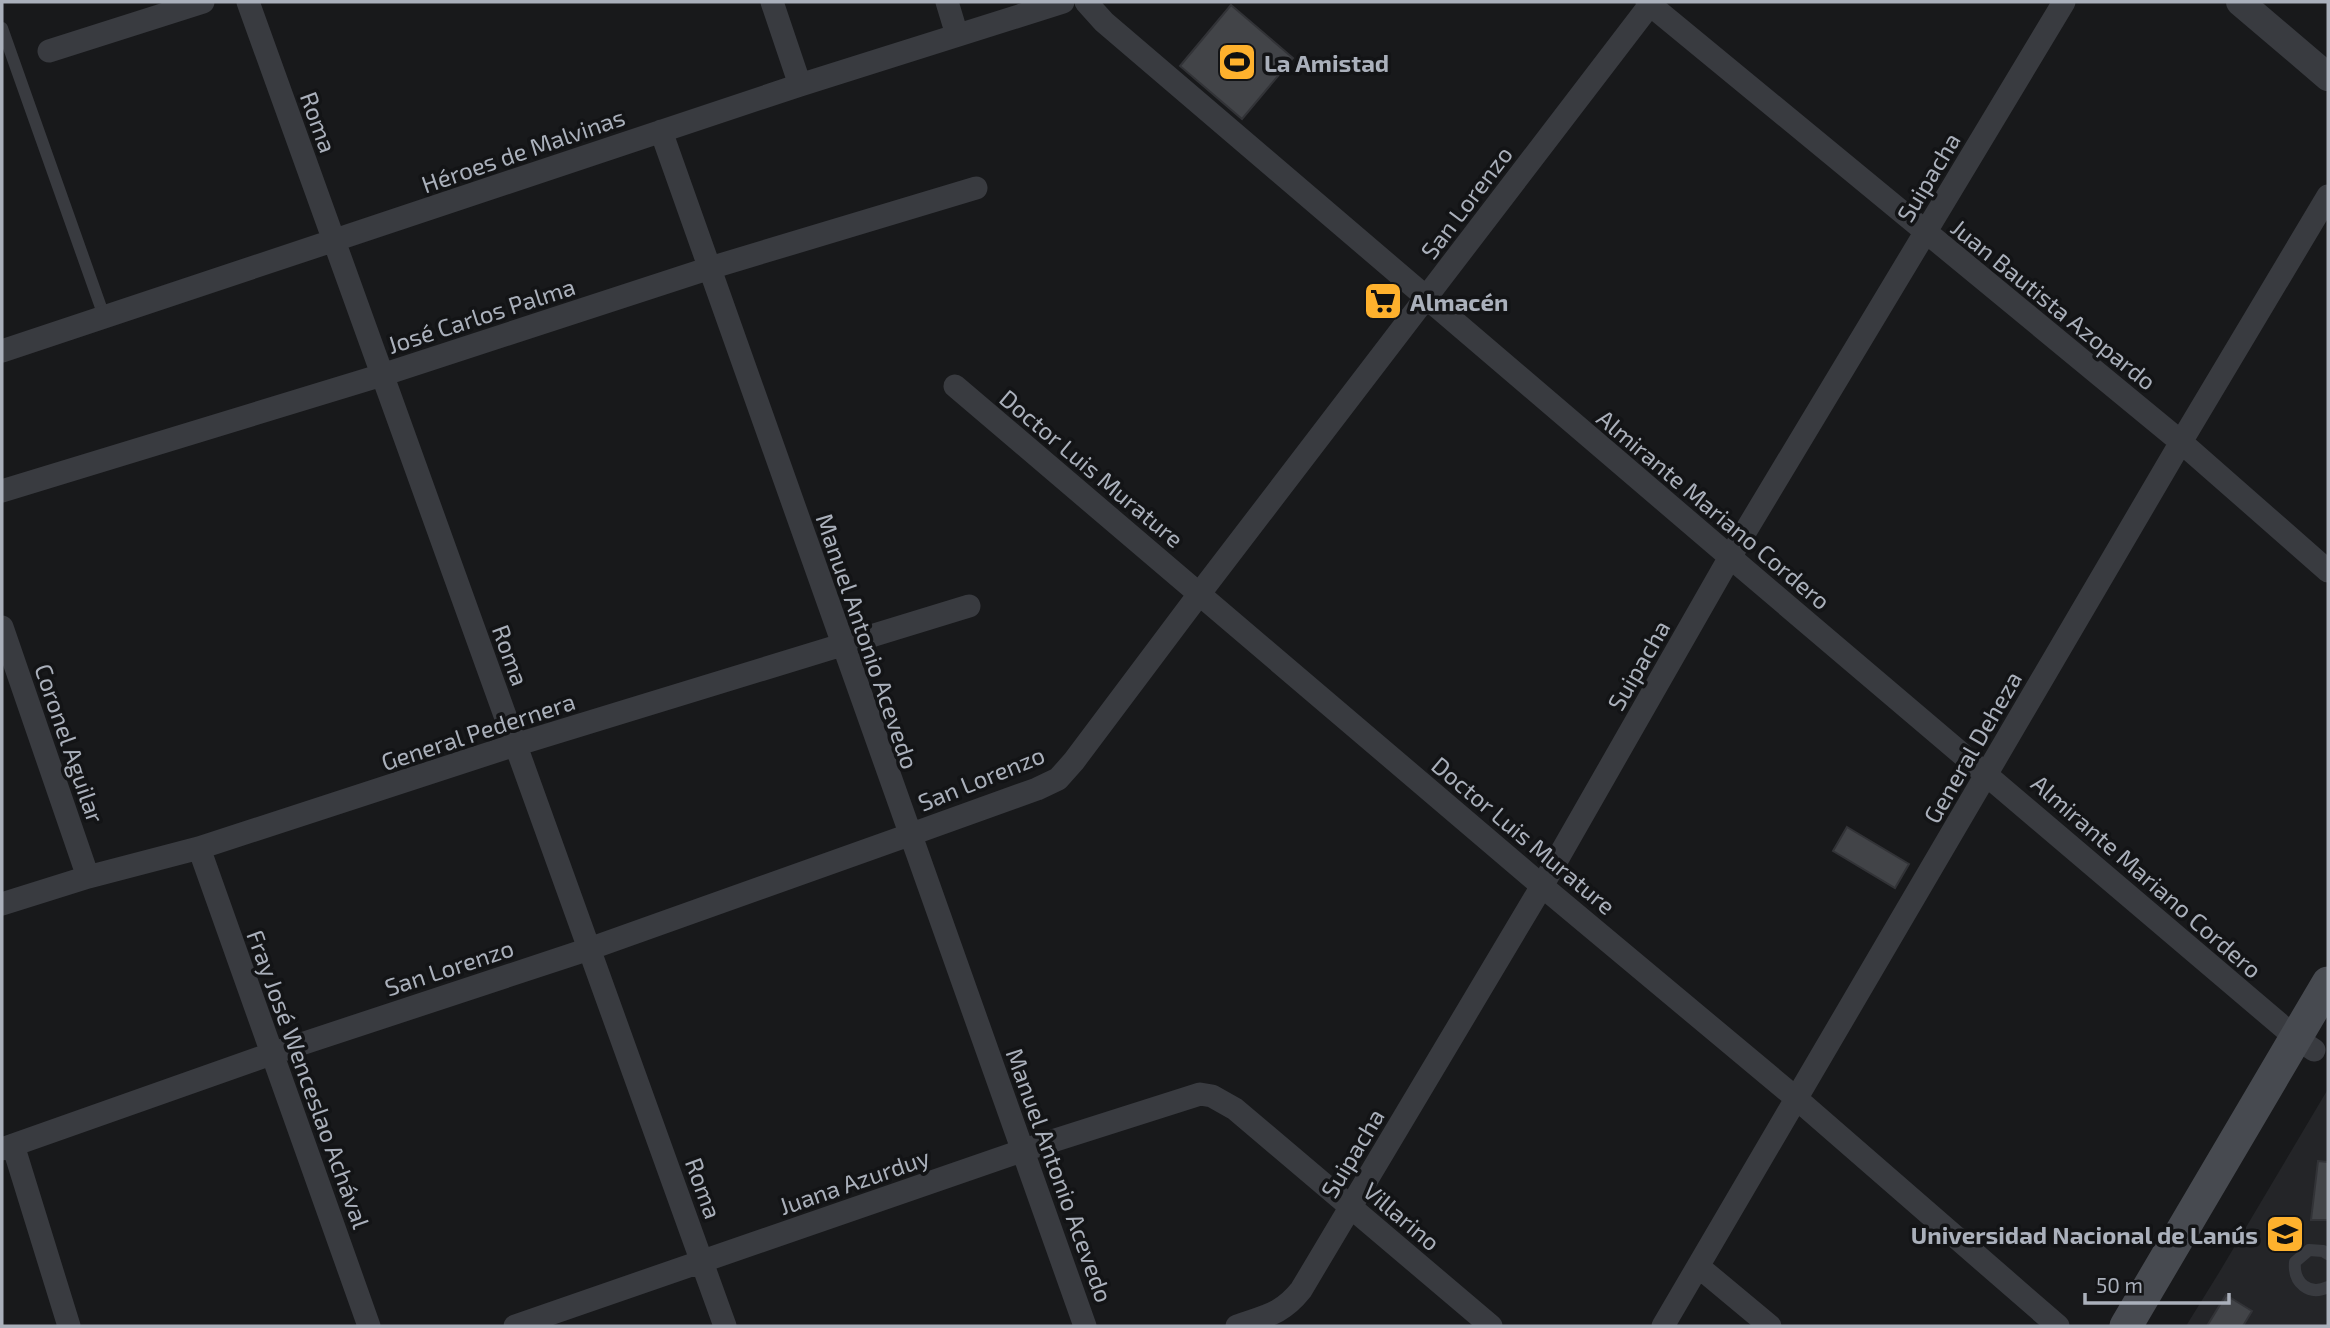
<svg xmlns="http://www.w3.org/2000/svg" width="2330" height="1328" font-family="'Exo 2',sans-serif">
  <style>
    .built { fill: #242528 }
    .building { fill: #424448; stroke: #323337; stroke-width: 2 }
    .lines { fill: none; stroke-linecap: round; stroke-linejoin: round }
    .service { stroke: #393b40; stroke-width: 12 }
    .minor { stroke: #393b40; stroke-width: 23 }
    .tertiary { stroke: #393b40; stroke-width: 28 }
    .secondary { stroke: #474a50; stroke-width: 33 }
    .labels { text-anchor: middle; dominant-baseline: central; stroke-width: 7; stroke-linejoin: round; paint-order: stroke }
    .poi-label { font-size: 24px; font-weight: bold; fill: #aab0bb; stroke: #131416; text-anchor: start }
    .street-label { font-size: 24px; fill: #aab0bb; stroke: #131416 }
  </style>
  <rect width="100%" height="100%" fill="#18191b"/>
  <path class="built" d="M2328,1089V1326H2186L2220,1271Z"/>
  <path class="building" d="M1231,5L1293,58L1242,119L1180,66Z
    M1847,827L1909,864L1895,888L1833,851Z
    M2318,1161L2328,1162V1220H2311Z
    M2226,1295L2252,1311L2243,1326H2207Z"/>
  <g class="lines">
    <path class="service" d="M2,28L104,316
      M2328,1254L2323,1251L2309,1250L2295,1262C2293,1283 2309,1296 2328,1287"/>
    <path class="minor" d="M248,2L725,1326
      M772,2L800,85
      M947,2L957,35
      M1086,2L1104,22L1730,557L2296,1038L2314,1050
      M1647,2L2181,442L2328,571
      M49,51L203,2
      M661,131L1085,1326
      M2,351L800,85L1063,2
      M955,386L1542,886L1797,1099L2058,1326
      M2,491L382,375L710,268L976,188
      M2,627L88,877
      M199,848L369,1326
      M2,904L88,877L199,848L515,745L969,606
      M13,1145L69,1326
      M2,1149L271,1054L589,949L909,835L1037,789L1058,779L1074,761L1200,593L1652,2
      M1699,1267L1770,1326
      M515,1326L1024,1150L1200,1094L1212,1096L1235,1109L1491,1326
      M1237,1326C1265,1316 1281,1315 1301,1290L1542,886L1730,557L2064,2
      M1663,1326L2181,442L2328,196"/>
    <path class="tertiary" d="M2240,2L2328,77"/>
    <path class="secondary" d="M2126,1326L2328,983"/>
  </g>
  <defs>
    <symbol id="stadium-square" viewBox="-11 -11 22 22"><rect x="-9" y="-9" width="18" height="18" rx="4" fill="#feb12d" stroke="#131416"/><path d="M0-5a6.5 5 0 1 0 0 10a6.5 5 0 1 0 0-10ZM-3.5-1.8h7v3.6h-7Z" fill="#111"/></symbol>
    <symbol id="supermarket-square" viewBox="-11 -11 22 22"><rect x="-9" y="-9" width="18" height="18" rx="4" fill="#feb12d" stroke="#131416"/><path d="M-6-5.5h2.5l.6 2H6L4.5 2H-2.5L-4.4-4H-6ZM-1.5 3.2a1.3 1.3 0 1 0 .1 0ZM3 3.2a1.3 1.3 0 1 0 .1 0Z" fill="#111"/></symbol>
    <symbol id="university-square" viewBox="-11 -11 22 22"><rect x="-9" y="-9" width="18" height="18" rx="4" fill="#feb12d" stroke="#131416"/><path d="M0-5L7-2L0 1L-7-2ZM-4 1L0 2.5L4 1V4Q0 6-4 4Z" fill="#111"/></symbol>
  </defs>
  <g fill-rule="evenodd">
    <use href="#stadium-square" x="1215" y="40" width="44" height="44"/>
    <use href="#supermarket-square" x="1361" y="279" width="44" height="44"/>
    <use href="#university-square" x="2263" y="1212" width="44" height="44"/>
  </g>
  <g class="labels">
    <g class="poi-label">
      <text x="1264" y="62">La Amistad</text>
      <text x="1410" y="301">Almacén</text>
      <text x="2258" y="1234" text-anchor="end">Universidad Nacional de Lanús</text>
    </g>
    <g class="street-label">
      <text transform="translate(319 122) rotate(70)">Roma</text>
      <text transform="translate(523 150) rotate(-19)">Héroes de Malvinas</text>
      <text transform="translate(1928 177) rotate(-59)">Suipacha</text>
      <text transform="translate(1466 202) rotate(-53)">San Lorenzo</text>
      <text transform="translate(2054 304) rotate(39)">Juan Bautista Azopardo</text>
      <text transform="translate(481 315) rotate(-18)">José Carlos Palma</text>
      <text transform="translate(1092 468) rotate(40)">Doctor Luis Murature</text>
      <text transform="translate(1714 509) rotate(40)">Almirante Mariano Cordero</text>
      <text transform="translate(868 641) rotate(71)">Manuel Antonio Acevedo</text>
      <text transform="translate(511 655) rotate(70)">Roma</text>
      <text transform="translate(1638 665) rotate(-60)">Suipacha</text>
      <text transform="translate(478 731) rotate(-18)">General Pedernera</text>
      <text transform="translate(70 743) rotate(71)">Coronel Aguilar</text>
      <text transform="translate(1972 747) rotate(-60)">General Deheza</text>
      <text transform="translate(981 778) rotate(-22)">San Lorenzo</text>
      <text transform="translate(1524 835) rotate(40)">Doctor Luis Murature</text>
      <text transform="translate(2147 876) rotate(41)">Almirante Mariano Cordero</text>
      <text transform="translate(449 967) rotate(-18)">San Lorenzo</text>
      <text transform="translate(309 1079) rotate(70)">Fray José Wenceslao Achával</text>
      <text transform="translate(1352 1153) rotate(-59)">Suipacha</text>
      <text transform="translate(1060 1175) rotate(70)">Manuel Antonio Acevedo</text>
      <text transform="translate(854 1181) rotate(-19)">Juana Azurduy</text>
      <text transform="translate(704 1188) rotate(70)">Roma</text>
      <text transform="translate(1402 1216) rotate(40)">Villarino</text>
    </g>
  </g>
  <rect width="2330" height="1328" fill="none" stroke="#aab0bb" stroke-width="7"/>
  <path d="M2085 1293v10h144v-10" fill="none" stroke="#aab0bb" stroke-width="3.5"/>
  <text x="2096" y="1293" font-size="21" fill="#aab0bb" stroke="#131416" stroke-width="5" paint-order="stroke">50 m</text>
</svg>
